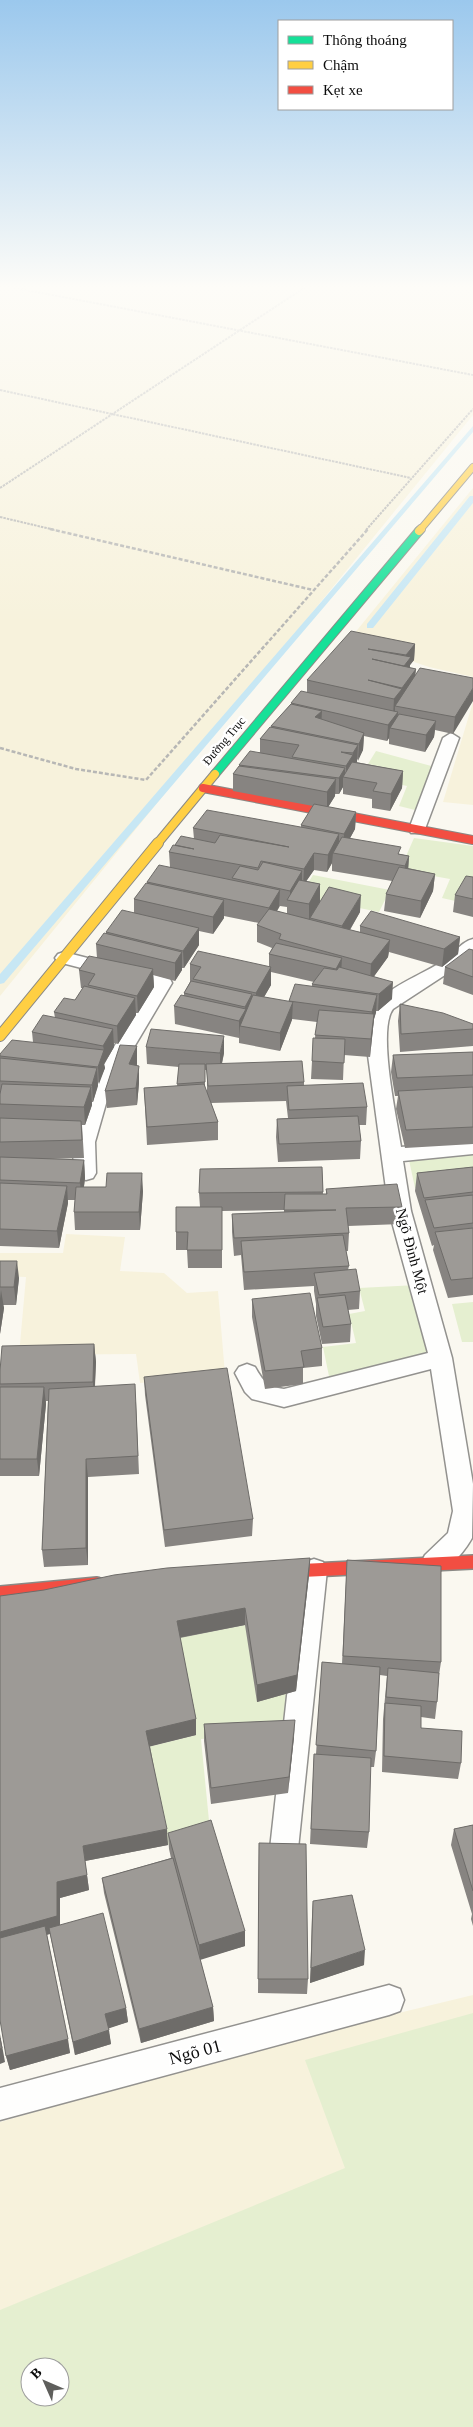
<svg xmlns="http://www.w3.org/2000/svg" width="473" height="2427" font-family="'Times New Roman',serif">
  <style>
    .farmland { fill: #f7f2dc; fill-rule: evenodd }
    .green { fill: #e5efd0; fill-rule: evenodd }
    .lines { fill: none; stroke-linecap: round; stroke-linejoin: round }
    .stream { fill: #c7e7f4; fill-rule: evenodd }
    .lane-casing { stroke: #93928f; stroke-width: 3 }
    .fast-casing { stroke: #8a8985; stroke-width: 10 }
    .slow-far2-casing { stroke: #8a8985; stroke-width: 8 }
    .slow-far1-casing { stroke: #8a8985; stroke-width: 10 }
    .slow-casing { stroke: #8a8985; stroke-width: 12 }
    .jam-far1-casing { stroke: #8a8985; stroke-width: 10 }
    .jam-casing { stroke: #8a8985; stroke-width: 16 }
    .path-far1 { stroke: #b7b7b5; stroke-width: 2; stroke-dasharray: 2.5 1; stroke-linecap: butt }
    .path { stroke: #b7b7b5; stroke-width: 2.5; stroke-dasharray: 4 2; stroke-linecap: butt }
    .lane { fill: #fefefd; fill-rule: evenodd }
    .fast { stroke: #16e098; stroke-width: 8 }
    .slow-far2 { stroke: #ffcf43; stroke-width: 6 }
    .slow-far1 { stroke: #ffcf43; stroke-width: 8 }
    .slow { stroke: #ffcf43; stroke-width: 10 }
    .jam-far1 { stroke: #f24e42; stroke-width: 8 }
    .jam { stroke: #f24e42; stroke-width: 13 }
    .wall { fill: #878481; fill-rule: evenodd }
    .shaded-wall { fill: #6e6c69 }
    .building { fill: #9d9a96; stroke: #6e6c69 }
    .labels { text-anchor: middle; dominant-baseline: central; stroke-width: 5; stroke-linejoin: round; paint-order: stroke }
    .far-street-label { font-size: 12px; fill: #0c0c0c; stroke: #fff }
    .street-label { font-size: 15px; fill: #0c0c0c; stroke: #fff }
    .near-street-label { font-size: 18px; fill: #0c0c0c; stroke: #fff }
  </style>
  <rect width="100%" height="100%" fill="#faf8f0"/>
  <path class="farmland" d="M0,284H473V415L0,996Z
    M473,488V677L429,667L349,640Z
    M473,702V805L443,802Z
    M66,1234L125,1237L120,1271L164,1273L187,1293L218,1291L225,1374L140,1383L136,1354L19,1355L26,1277L0,1276V1253H63Z
    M473,1995V2427H0V2122L279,2042ZM30,2367H60V2397H30Z"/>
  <path class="green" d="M376,751L435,767L419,811L399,806L407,786L389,782L397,770L368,764Z
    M414,838L473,846V905L442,898L450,879L400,870Z
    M313,875L390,890L379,912L300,896Z
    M473,1153V1183L415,1188L409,1160Z
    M417,1285L433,1351L428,1355L330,1381L323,1347L356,1343L349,1314L365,1311L359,1288Z
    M473,1302V1342H462L452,1304Z
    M245,1625L296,1691L297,1732L201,1739L210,1831L168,1845L148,1747L196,1735L177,1638Z
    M473,2013V2427H0V2310L345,2168L305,2060ZM30,2367H60V2397H30Z"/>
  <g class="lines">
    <path class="stream" d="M473,426V432L4,983L0,984V974Z
      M470,496H473V503L373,628H367V624Z"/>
    <defs>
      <path id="lane" d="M451,733L459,738L425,829L423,833H411L409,829L443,738Z
        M473,939V955L471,958L393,1009C377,1030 397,1119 401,1147L473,1140V1154L403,1161L411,1211L452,1358L473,1484L472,1538C463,1554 444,1577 425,1571L421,1563L425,1555L448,1533L453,1511L431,1369L284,1407L252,1399L245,1392L235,1373L239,1367L247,1364L255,1367C263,1381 267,1387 284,1389L428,1353L389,1211L367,1048C367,1037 365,1024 370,1013C384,986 422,976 446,959C455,953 462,941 473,939Z
        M64,952L170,979L172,983L127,1059L107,1100L95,1142L96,1173L93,1178L86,1180L79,1178C52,1134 128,1024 152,986L58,962L55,958L58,954Z
        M314,1559L323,1562L327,1570L298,1849L294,1859L284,1863L274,1859L270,1849L301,1570L305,1562Z
        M389,1985L400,1989L404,2000L400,2011L389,2015L0,2120V2088Z"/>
      <path id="fast" d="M215,774L419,531"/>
      <path id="slow-far2" d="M420,530L473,467"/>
      <path id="slow-far1" d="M419,531L421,529
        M157,844L215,774"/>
      <path id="slow" d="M0,1036L158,843"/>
      <path id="jam-far1" d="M203,788L473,840"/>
      <path id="jam" d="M272,1572L473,1562
        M0,1593L97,1584"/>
    </defs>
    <use href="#lane" class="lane-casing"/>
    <use href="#fast" class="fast-casing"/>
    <use href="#slow-far2" class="slow-far2-casing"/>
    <use href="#slow-far1" class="slow-far1-casing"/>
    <use href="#slow" class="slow-casing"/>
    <use href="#jam-far1" class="jam-far1-casing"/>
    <use href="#jam" class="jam-casing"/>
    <path class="path-far1" d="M0,285L473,375
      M0,390L411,478
      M0,488L310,284
      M0,517L55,530
      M366,530L473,409"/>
    <path class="path" d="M50,529L313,590
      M0,748L76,769L146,780L368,529"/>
    <use href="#lane" class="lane"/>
    <use href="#fast" class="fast"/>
    <use href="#slow-far2" class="slow-far2"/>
    <use href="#slow-far1" class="slow-far1"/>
    <use href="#slow" class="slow"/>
    <use href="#jam-far1" class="jam-far1"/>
    <use href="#jam" class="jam"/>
  </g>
  <path class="wall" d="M415,644L414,660L410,665V668L416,669L415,675L473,678L453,734L435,730L434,737L425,752L389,744V738L387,741L364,736L363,750L356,762L403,771L402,788L390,811L372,808V799L343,794V787L339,794H335V796L328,807L356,812L355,829L350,838L400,854L409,856L408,868L435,874L433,891L420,918L384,911L386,894L392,881L332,871V863L327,872L314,870L306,881L320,884V902L360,912L350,930L360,932V926L460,937L458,954L442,967L389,952L388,957L374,976L392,999L378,1011H376L374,1019L370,1057L344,1055L343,1080L311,1079L312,1061L317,1022L292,1019L280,1051L239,1043V1038L175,1024L174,1006L184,995V993L190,982V964L269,967V954L272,948L257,942V925L259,923L224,916V918L213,934L199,931V945L184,968H182V970L175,981L153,975L154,987L138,1013H136V1015L118,1044L114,1043V1047L104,1064L105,1068L98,1084L93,1102H92V1105L85,1125H82L84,1158L49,1159L84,1160L85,1178L84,1187L143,1191L140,1230H75L74,1212L75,1200H68V1203L59,1248L0,1246V1054L33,1042L32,1032L55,1018L54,1012L75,1000L83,988H81L79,970L97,958L96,944L106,934V932L134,913V899L147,884V882L170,867L169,852L175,846V845L194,839L193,828L301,827V825L313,806L233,791V774L239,767V765L260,752V739L291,704V703L307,692V680ZM280,906L287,907V914L277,911ZM271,972L314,982L312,984V986L289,1001V1002L264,997L271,985Z
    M473,877V917L453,912L455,895Z
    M473,950V995L443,984L445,967Z
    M400,1004L473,1024V1046L400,1052L398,1021Z
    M137,1046V1065L139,1083L137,1105L107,1108L105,1091Z
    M146,1047L224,1053L222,1064L304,1082V1086L367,1107L366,1125H359L361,1141L360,1159L278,1162L276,1137L277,1119L288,1118L286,1101L211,1103L218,1122V1140L147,1145L144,1088L177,1086L179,1067L147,1064ZM205,1070H207V1093L205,1088Z
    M473,1052V1144L405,1148L396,1109L398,1096H395L391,1072L393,1055Z
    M322,1167L323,1194H326V1189L402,1207L401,1224L348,1226L349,1233L348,1251H346L349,1266L348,1270L360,1291L359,1309L348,1310L351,1324L350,1342L322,1344L316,1316V1304L314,1291V1286L244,1290L241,1255L234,1256L232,1232V1214L284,1212V1210L222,1211V1268H188L187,1250H176V1232L200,1207L199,1193Z
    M473,1167V1295L448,1298L433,1250L434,1245L432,1246L415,1191L417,1173Z
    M0,1261L19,1278L16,1305H3L4,1308L0,1334Z
    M252,1299L322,1348V1366L303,1368V1384L265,1389L252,1317Z
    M94,1344L96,1362L95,1386L136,1402L139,1474L88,1477V1565L44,1567L42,1550L48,1401H46V1404L39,1476H0V1371Z
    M144,1377L253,1519L252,1536L165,1547L145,1395Z
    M310,1558L309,1575L296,1691L257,1702L245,1625L180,1638L196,1719V1735L150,1746L168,1845L85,1861L89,1890L60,1898V1925L126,2008L128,2022L108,2028L111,2044L75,2055L50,1934L47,1935L70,2053L10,2070L6,2056L0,1596Z
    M347,1560L441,1662L439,1675L437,1702L435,1719L421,1717V1728L461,1763L458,1779L382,1772L383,1719L387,1676L380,1675L376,1751L374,1767H370L369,1832L367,1848L310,1844L314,1754H316L322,1662L342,1664Z
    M204,1724L294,1737L288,1793L211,1804L204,1741Z
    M473,1825V1926L471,1919L472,1914L451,1845L454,1829Z
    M168,1833L245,1931V1946L200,1959L213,2007L214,2021L141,2043L104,1893L102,1878L171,1858L169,1849Z
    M259,1843L308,1979L307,1994L258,1993Z
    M313,1901L364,1965L310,1983L312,1916Z"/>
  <path class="shaded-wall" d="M415,644L414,660L410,665L409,674L403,682L404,666L406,664V655Z
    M416,669L414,686L401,704L402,688Z
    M473,688V701L453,734L455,717Z
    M402,689L401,706H395V714L393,716L394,699Z
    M322,711L321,728L315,717Z
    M398,712L397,728H390L389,738L387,741L388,725Z
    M436,721L434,737L425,752L426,735Z
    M364,733L363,750L358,761L359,744Z
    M358,745L357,762L352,770L353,753Z
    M353,755L352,771L346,778V766Z
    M345,768V777H343V787L339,794V778Z
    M403,771L402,788L390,811L391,794Z
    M336,779L335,796L327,809V792Z
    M356,812L355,829L343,851L344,834Z
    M339,834V851L333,853L332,863L327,872L328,855Z
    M314,853V870L303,886L304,869Z
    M409,856L408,873L403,883L405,866Z
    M302,871V888L290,900V891Z
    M435,874L433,891L420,918L421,901Z
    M320,884V902L310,918L309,922V904Z
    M280,890L279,907L269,925V908Z
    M361,895L360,912L342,943V926Z
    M224,900V918L213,934V917Z
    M199,928V945L184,968L183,951Z
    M460,937L458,954L442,967L444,949Z
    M390,940L388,957L370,982L371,964Z
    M182,952V970L175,981V963Z
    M342,958L341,975L335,986L336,969Z
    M271,967V985L256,1011V993Z
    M153,969L154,987L138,1013L137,996Z
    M393,982L392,999L378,1011L379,994Z
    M252,994V1012L240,1026L239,1038V1021L245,1011V1007Z
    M377,995L376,1013L374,1019L370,1057L372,1012Z
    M135,998L136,1015L118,1044L117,1026Z
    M293,1002L292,1020L280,1051V1033Z
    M113,1029L114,1047L104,1064L105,1068L99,1084L98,1067L104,1050L103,1046Z
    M224,1036V1053L220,1071V1053Z
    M137,1046V1064L130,1082L129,1064Z
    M139,1066V1083L137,1105L136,1088Z
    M97,1068L98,1086L93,1102L92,1085Z
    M91,1087L92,1105L85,1125L84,1107Z
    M84,1160L85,1178L82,1200L80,1183Z
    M142,1173L143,1191L140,1230L139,1212Z
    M67,1186L68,1203L59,1248L57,1231Z
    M17,1261L19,1278L16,1305L14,1287Z
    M1,1290L4,1308L0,1334V1299Z
    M94,1344L96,1362L94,1400L93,1382Z
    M44,1387L46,1404L39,1476L37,1459Z
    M86,1459L88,1477V1565L86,1548Z
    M310,1558L309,1575L296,1691L257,1702V1685Z
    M245,1608V1625L177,1638V1621Z
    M196,1719V1735L148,1747L146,1731Z
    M295,1720L294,1737L288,1793L289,1777Z
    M167,1829L168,1845L85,1861L83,1846Z
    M87,1875L89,1890L60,1898V1931L0,1947V1932L57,1882Z
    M245,1931V1946L200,1960L199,1945Z
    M365,1950L364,1965L310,1983L311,1968Z
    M213,2007L214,2021L141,2043L139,2029Z
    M126,2008L128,2022L107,2029L105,2014Z
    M109,2030L111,2044L75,2055L73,2042Z
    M0,2034L5,2062L0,2064Z
    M68,2039L70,2053L10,2070L6,2056Z"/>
  <path class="building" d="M351,631L415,644L406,655L368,649L411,657L404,666L372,659L416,669L402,688L368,680L402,689L394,699L307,680Z
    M420,668L473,678V688L455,717L395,706Z
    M301,691L398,712L388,725L291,703Z
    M291,704L322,711L315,717L364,733L359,744L271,726Z
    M399,714L436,721L426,735L390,728Z
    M270,727L358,745L353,753L341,752L353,755L346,766L292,757L299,745L260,739Z
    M250,751L345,768L339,778L239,765Z
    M352,762L403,771L391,794L373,791L377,783L343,777Z
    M239,766L336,779L327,792L233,774Z
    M314,804L356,812L344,834L301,825Z
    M207,810L339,834L328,855L314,853L304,869L261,861L258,868L169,852L173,845L194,849L175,845L181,836L215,843L220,835L289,847L193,828Z
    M342,837L401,847L398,854L409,856L405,866L333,853Z
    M263,862L302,871L290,891L232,878L240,866L258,870Z
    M159,865L280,890L269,908L147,882Z
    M399,867L435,874L421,901L386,894Z
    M466,876L473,877V899L455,895Z
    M299,880L320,884L309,904L287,900Z
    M146,883L224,900L213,917L134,899Z
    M329,887L361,895L342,926L310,918Z
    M269,909L390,940L371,964L279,939L281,934L257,925Z
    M122,910L199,928L183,951L106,932Z
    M371,911L460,937L444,949L360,926Z
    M104,933L182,952L175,963L96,944Z
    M276,943L342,958L336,969L269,954Z
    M469,949L473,950V977L445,967Z
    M198,951L271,967L256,993L193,979L201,967L190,964Z
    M89,956L153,969L137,996L88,985L95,974L79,970Z
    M339,967L393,982L379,994L312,984L324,968L337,970Z
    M191,981L252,994L245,1007L184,993Z
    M295,984L377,995L372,1012L289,1001Z
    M84,986L135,998L117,1026L54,1012L64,998L75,1000Z
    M181,995L246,1009L239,1021L174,1006Z
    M253,995L293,1002L280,1033L240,1026Z
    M400,1004L443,1013L473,1024V1029L401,1034Z
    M319,1010L374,1014L371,1039L315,1035Z
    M43,1015L113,1029L103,1046L32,1032Z
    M151,1029L224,1036L220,1053L146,1047Z
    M313,1038L345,1039L344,1063L312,1061Z
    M12,1040L104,1050L98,1067L0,1056V1054Z
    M120,1045L137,1046L129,1064L139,1066L136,1088L105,1091Z
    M473,1052V1075L397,1078L393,1055Z
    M0,1058L97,1068L92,1085L0,1081Z
    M302,1061L304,1082L208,1086L206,1064Z
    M179,1064H205V1082L177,1084Z
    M363,1083L367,1107L289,1110L287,1086Z
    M2,1084L91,1087L84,1107L0,1104V1094Z
    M204,1084L218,1122L147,1127L144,1088Z
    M473,1087V1127L406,1130L398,1091Z
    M358,1116L361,1141L279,1144L277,1119Z
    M0,1118L81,1121L82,1140L0,1142Z
    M0,1157L84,1160L80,1183L0,1180Z
    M322,1167L323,1192L199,1193L200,1169Z
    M473,1167V1192L424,1198L417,1173Z
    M107,1173H142L139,1212H74L76,1187H106Z
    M0,1183L67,1186L57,1231L0,1229Z
    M397,1184L402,1207L346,1208L349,1233L234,1238L232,1214L336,1210H284L285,1194H327L326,1189Z
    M473,1195V1223L434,1228L425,1200Z
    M176,1207H222V1250H187L188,1232H176Z
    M473,1228V1278L451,1280L435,1232Z
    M343,1235L349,1266L244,1272L241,1241Z
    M0,1261H17L14,1287H0Z
    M356,1269L360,1291L319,1295L314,1273Z
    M310,1293L322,1348L301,1351L304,1367L265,1371L252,1299Z
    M345,1295L351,1324L323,1327L317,1298Z
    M94,1344L93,1382L0,1384V1371L2,1346Z
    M227,1368L253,1519L164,1530L144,1377Z
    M135,1384L138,1456L86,1459V1548L42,1550L49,1389Z
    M0,1387H44L37,1459H0Z
    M310,1558L297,1675L257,1685L245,1608L177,1621L196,1719L146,1731L167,1829L83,1846L87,1875L57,1882V1916L0,1932V1596L44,1590L114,1575L167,1568Z
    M347,1560L441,1566V1662L343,1656Z
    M322,1662L380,1667L376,1751L316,1745Z
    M388,1668L439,1673L437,1702L386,1697Z
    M385,1703L421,1706V1728L462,1731L461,1763L384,1756Z
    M295,1720L289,1777L211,1788L204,1724Z
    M314,1754L371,1758L369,1832L311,1829Z
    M211,1820L245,1931L199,1945L168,1833Z
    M473,1825V1891L454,1829Z
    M259,1843L306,1844L308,1979H258Z
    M173,1858L213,2007L139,2029L102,1878Z
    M352,1895L365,1950L311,1968L313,1901Z
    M103,1913L126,2008L105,2014L109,2030L73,2042L49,1928Z
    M45,1926L68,2039L6,2056L0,2020V1938Z
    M0,2038L2,2048L0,2049Z"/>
  <linearGradient id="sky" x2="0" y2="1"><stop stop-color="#9bc8ed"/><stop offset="0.46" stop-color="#fdfcf8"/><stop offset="1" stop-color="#fdfcf8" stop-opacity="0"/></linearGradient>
  <rect width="473" height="624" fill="url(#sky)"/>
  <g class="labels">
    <g class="far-street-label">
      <text transform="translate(224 741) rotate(-50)">Đường Trục</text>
    </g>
    <g class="street-label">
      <text transform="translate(412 1251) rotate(75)">Ngõ Đình Một</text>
    </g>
    <g class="near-street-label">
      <text transform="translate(195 2052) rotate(-15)">Ngõ 01</text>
    </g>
  </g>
  <rect x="278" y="20" width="175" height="90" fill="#ffffff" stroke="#9e9e9e"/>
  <rect x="288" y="36" width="25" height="8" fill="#16e098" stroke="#9e9e9e"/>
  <text x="323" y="45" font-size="15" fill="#0c0c0c">Thông thoáng</text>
  <rect x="288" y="61" width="25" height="8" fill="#ffcf43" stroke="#9e9e9e"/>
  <text x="323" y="70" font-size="15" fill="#0c0c0c">Chậm</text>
  <rect x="288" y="86" width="25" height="8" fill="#f24e42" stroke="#9e9e9e"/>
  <text x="323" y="95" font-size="15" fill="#0c0c0c">Kẹt xe</text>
  <g transform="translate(45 2382) rotate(315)"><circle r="24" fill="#ffffff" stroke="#9e9e9e"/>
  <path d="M0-4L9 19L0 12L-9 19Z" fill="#5f5f5c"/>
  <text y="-8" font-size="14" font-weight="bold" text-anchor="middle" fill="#0c0c0c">B</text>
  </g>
</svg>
